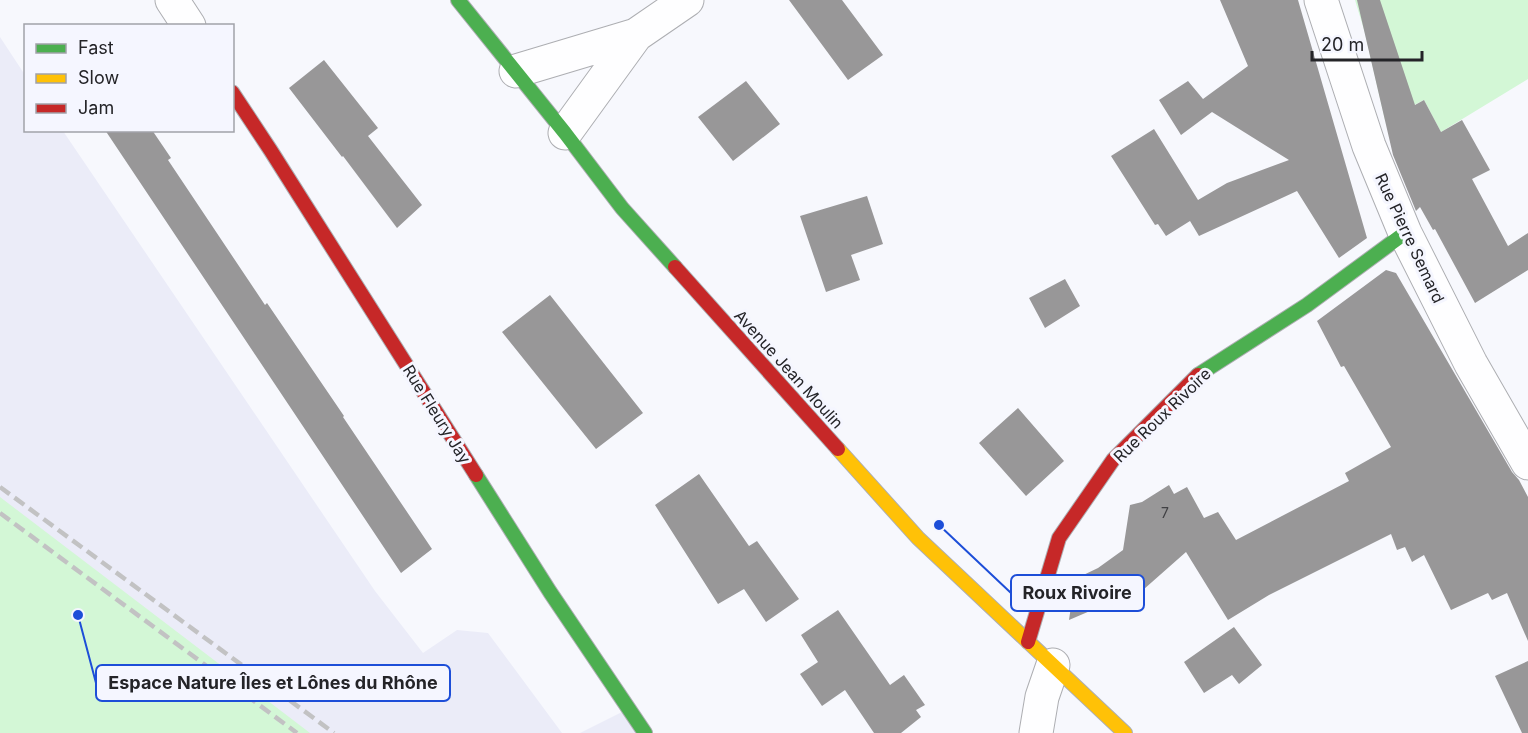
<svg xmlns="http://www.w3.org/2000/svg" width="1528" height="733" font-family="Inter,sans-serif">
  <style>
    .built { fill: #ebecf8 }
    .green { fill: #d3f7d6 }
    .building { fill: #989798 }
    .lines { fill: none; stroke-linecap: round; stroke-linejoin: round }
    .street-casing { stroke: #adaeb2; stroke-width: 35 }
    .fast-casing { stroke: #adaeb2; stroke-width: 16 }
    .slow-casing { stroke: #adaeb2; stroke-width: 16 }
    .jam-casing { stroke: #adaeb2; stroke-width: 16 }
    .street { stroke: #fefeff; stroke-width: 33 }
    .fast { stroke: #4caf50; stroke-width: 14 }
    .slow { stroke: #ffc107; stroke-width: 14 }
    .jam { stroke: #c62828; stroke-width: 14 }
    .rail { stroke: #c2c2c3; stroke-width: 4.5; stroke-dasharray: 12 6; stroke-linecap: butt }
    .labels { text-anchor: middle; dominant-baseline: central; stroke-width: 6; stroke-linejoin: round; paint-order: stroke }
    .number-label { font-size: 14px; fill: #414144 }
    .street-label { font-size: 16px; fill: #242428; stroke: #f5f6ff }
    .leader { fill: none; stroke: #1d4ed8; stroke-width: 2 }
    .callout-dot { fill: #1d4ed8; stroke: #f5f6ff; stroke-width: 2 }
    .callout { fill: #f5f6ff; stroke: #1d4ed8; stroke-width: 2 }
    .callout-label { font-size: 18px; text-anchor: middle; font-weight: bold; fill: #242428 }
  </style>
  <rect width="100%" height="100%" fill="#f7f8fd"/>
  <path class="built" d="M0,37L25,75L26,130L63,131L375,591L423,653L457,630L488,633L562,733H270L0,530Z
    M628,709L646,733H580Z"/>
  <path class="green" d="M1355,0H1528V79L1441,132L1424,100L1385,120L1365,33Z
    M0,497L310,733H0Z"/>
  <path class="building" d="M789,0H842L883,55L848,80Z
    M1220,0H1298L1367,238L1339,258L1297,191L1199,236L1190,221L1166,236L1158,224L1155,225L1111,156L1154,129L1198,200L1227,183L1289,160L1212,112L1181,135L1159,100L1188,81L1203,99L1248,66Z
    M1357,0H1380L1415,105L1424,100L1441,132L1462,120L1490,170L1472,179L1508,246L1528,233V270L1475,303L1435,229L1433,230L1420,207L1416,211L1393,155Z
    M324,60L378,128L368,136L422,205L397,228L343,156L342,157L289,88Z
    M746,81L780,124L733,161L698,117Z
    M105,130H152L171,158L168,160L265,305L267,303L344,416L343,417L432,549L401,573Z
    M867,196L883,244L851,255L860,280L826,292L800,216Z
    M1386,270L1396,273L1512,472L1519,480L1528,497V641L1507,593L1492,600L1488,593L1451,610L1424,555L1412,562L1405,547L1397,550L1391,534L1269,595L1228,620L1186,552L1135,597L1132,593L1069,620L1075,579L1098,568L1123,550L1130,505L1142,502L1169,485L1174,494L1187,487L1204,518L1218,512L1236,540L1349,481L1345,473L1391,447L1344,366L1341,367L1317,321Z
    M1065,279L1080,306L1045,328L1029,298Z
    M550,295L643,413L596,449L502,332Z
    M1018,408L1064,461L1026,496L979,443Z
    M699,474L749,546L757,541L799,599L766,622L744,589L718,604L655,505Z
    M838,610L890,685L904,675L925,705L916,710L921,717L901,733H874L845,690L822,706L800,674L818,662L801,635Z
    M1234,627L1262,665L1239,684L1232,675L1204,693L1184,662Z
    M1528,661V733H1522L1495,676Z"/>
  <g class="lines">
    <defs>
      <path id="street" d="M172,0L189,26
        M1321,0L1369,146L1405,233L1471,364L1528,463
        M516,71L636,35L687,0
        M565,133L636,35
        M1036,733L1042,697L1053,665"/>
      <path id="fast" d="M458,0L565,133L622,208L675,267
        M1198,375L1307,305L1405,233
        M476,475L550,592L645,733"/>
      <path id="slow" d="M838,449L918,538L1125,733"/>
      <path id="jam" d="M232,92L271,151L476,475
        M675,267L838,449
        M1028,642L1059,538L1113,460L1198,375"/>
    </defs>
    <use href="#street" class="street-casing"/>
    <use href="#fast" class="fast-casing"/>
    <use href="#slow" class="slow-casing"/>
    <use href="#jam" class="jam-casing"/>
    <use href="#street" class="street"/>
    <use href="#fast" class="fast"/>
    <use href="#slow" class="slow"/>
    <use href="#jam" class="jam"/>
    <path class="rail" d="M0,487L334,733
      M0,513L297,733"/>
  </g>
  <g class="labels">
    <g class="number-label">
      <text x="1165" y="512">7</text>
    </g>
    <g class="street-label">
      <text transform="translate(1410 238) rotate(65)">Rue Pierre Semard</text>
      <text transform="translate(789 369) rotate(48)">Avenue Jean Moulin</text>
      <text transform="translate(437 414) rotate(58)">Rue Fleury Jay</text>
      <text transform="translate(1162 415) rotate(-44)">Rue Roux Rivoire</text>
    </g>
  </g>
  <path class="leader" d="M939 525L1011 593M78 615L96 683"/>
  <g class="callout-dot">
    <circle cx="939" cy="525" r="6"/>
    <circle cx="78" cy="615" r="6"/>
  </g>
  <g class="callout">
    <rect x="1011" y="575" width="133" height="36" rx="6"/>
    <rect x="96" y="665" width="354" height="36" rx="6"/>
  </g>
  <g class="callout-label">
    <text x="1077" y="599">Roux Rivoire</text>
    <text x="273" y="689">Espace Nature Îles et Lônes du Rhône</text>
  </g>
  <rect x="24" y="24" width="210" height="108" fill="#f5f6ff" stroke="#a1a2a9" stroke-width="1.5"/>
  <rect x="36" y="44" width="30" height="9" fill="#4caf50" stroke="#a1a2a9" stroke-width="1.5"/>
  <text x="78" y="54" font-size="18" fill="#242428">Fast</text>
  <rect x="36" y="74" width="30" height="9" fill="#ffc107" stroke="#a1a2a9" stroke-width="1.5"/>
  <text x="78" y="84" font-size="18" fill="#242428">Slow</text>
  <rect x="36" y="104" width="30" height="9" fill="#c62828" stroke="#a1a2a9" stroke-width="1.5"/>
  <text x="78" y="114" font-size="18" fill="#242428">Jam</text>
  <path d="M1312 51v9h110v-9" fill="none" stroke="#242428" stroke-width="3"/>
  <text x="1321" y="51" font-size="18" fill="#242428" stroke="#f5f6ff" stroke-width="4.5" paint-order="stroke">20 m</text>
</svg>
